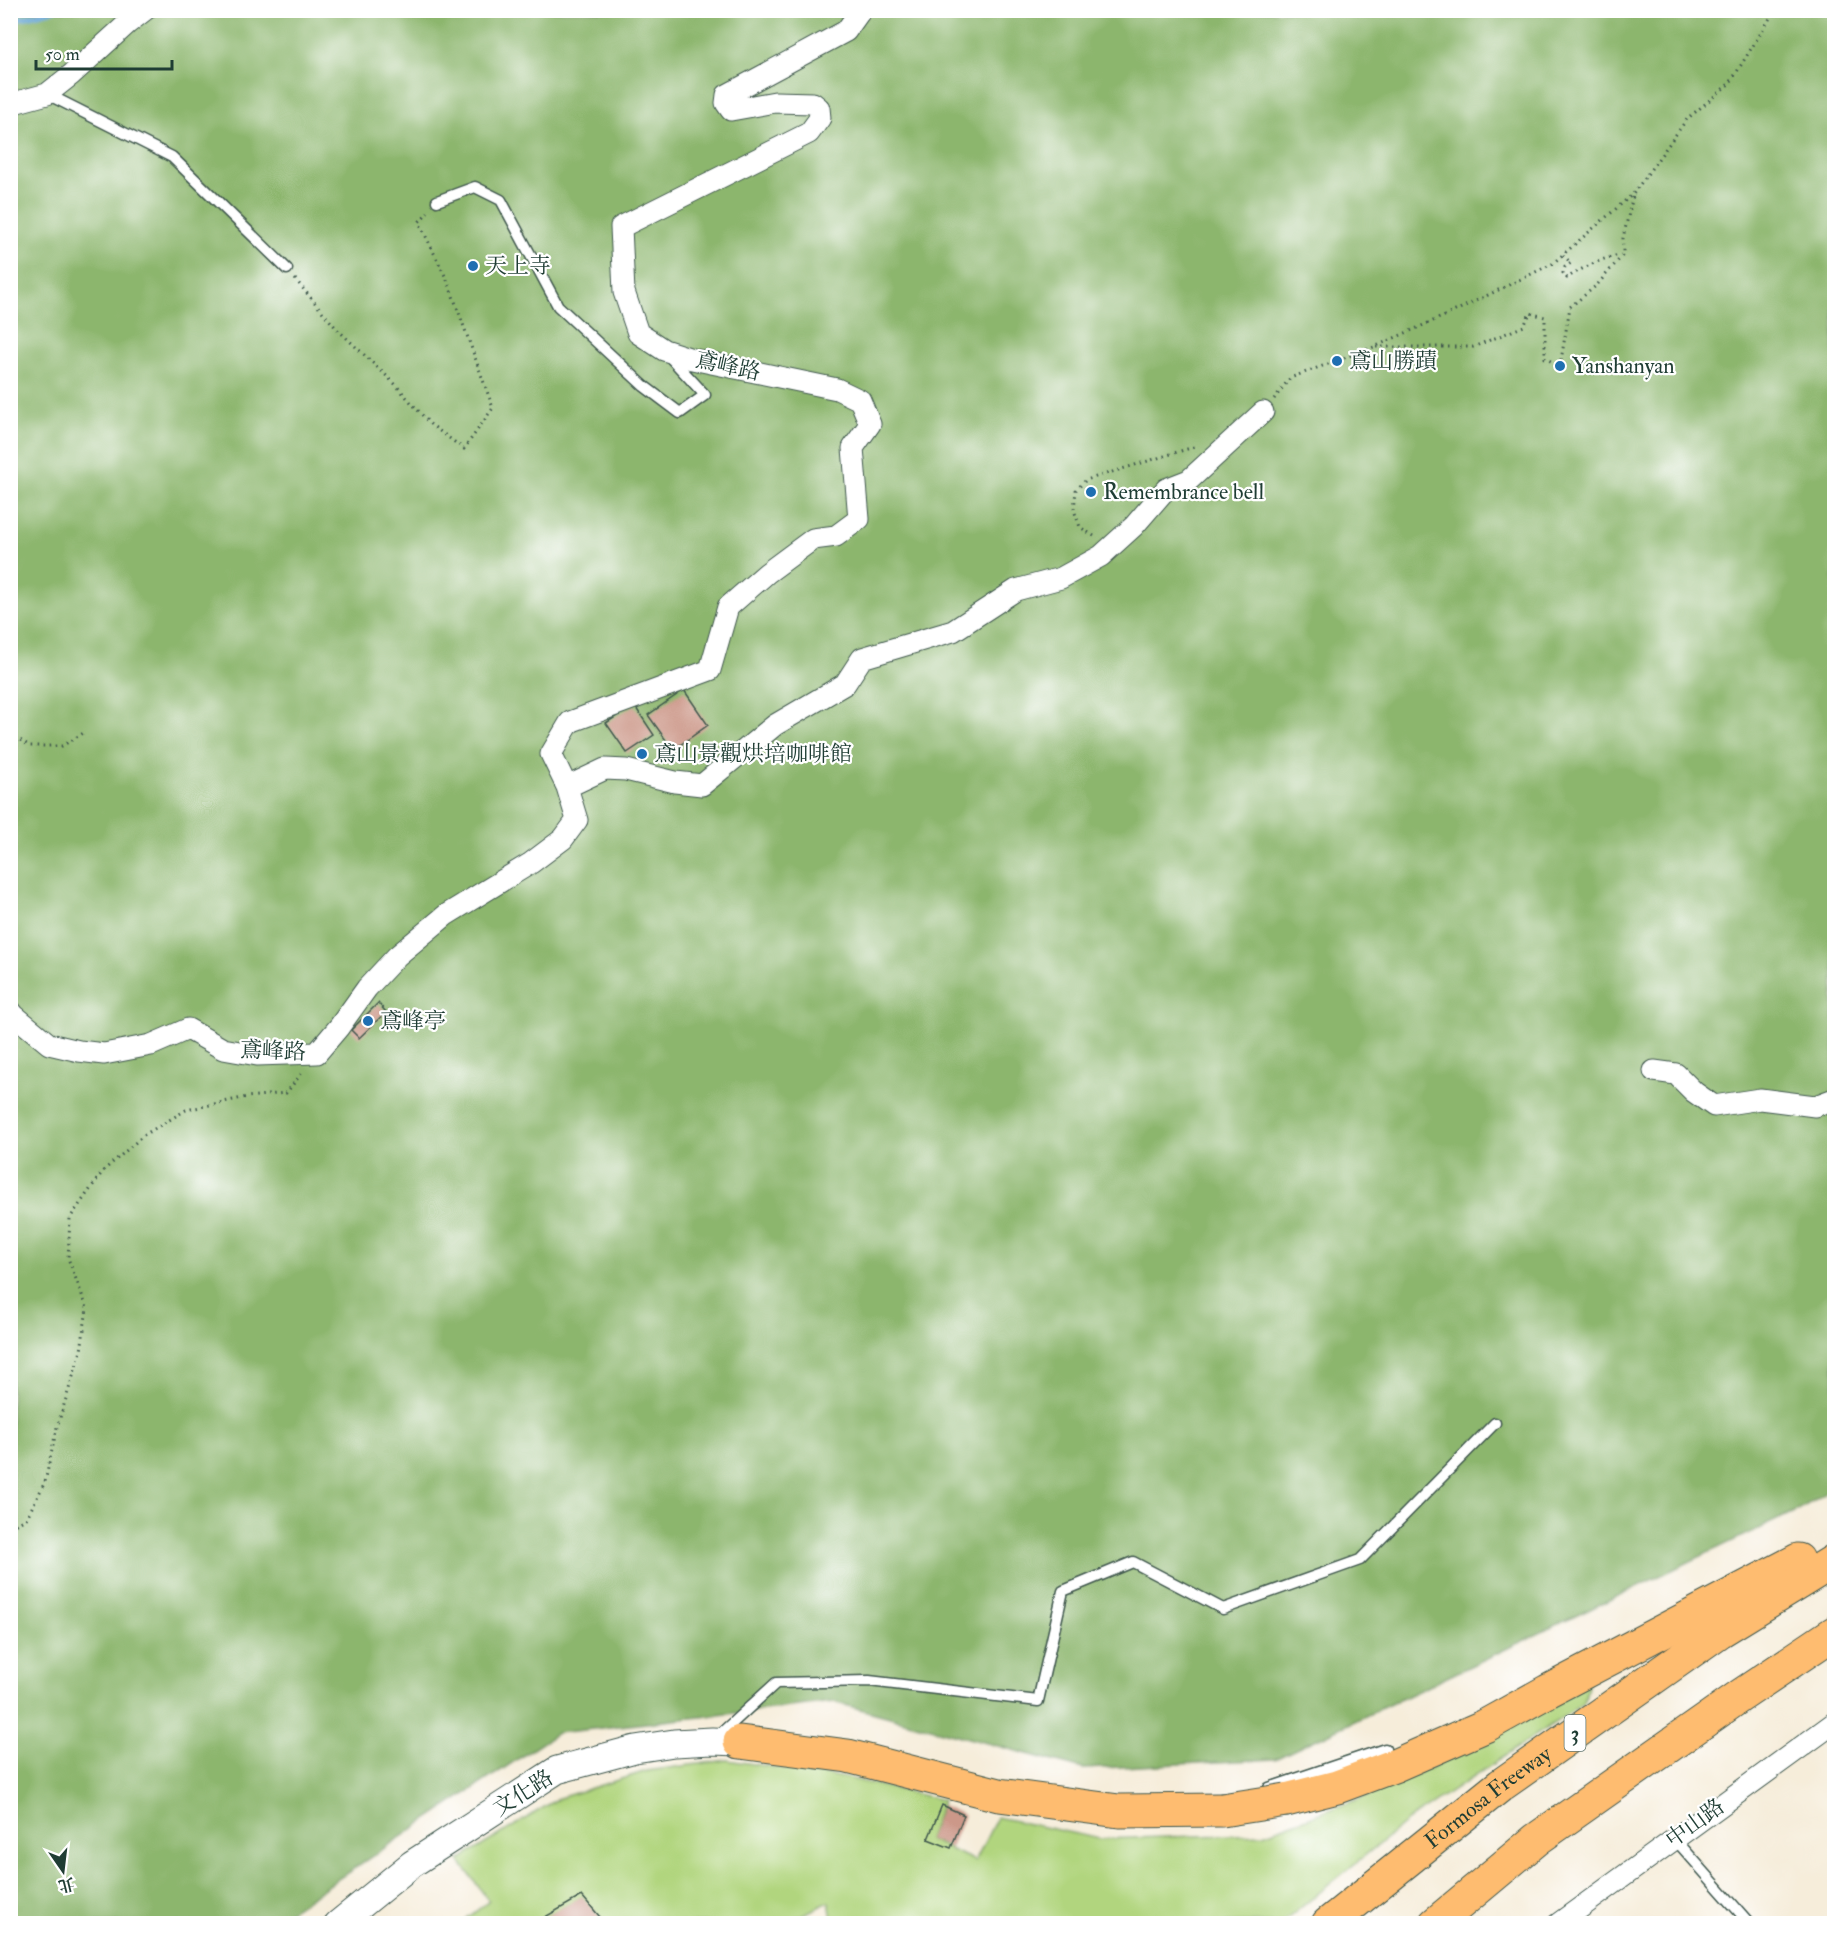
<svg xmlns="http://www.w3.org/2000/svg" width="1845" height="1934" font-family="'IM FELL Double Pica','Noto Serif TC',serif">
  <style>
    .green { fill: #b1d57e; stroke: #688959; stroke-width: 1.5 }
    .forest { fill: #8cb66d; stroke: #567a50; stroke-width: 1.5 }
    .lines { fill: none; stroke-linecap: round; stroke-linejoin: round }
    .stream { stroke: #64a4d7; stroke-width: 5 }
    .building { fill: #cc9889 }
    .service-casing { stroke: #3f574d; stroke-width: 13 }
    .minor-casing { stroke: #3f574d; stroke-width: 23 }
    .tertiary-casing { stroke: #3f574d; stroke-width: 29 }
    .motorway-casing { stroke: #3f574d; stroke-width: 35 }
    .path { stroke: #3f574d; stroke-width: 3; stroke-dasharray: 1.5 4.5; stroke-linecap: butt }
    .service { stroke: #fff; stroke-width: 10 }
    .minor { stroke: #fff; stroke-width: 21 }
    .tertiary { stroke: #fff; stroke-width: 27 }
    .motorway { stroke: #febc70; stroke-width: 33 }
    .motorway-bridge-casing { stroke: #3f574d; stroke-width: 35; stroke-linecap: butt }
    .motorway-bridge { stroke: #febc70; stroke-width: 33 }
    .poi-dot { fill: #1f6fb2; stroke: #fff; stroke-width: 2 }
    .labels { text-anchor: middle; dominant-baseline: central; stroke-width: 4.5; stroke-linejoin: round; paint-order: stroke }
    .shield { fill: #fff; stroke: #627771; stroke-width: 1.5 }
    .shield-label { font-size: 21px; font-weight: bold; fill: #1f3d34 }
    .poi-label { font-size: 22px; fill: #1f3d34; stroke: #fff; text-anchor: start }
    .street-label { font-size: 22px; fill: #1f3d34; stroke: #fff }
  </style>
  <rect width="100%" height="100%" fill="#fff"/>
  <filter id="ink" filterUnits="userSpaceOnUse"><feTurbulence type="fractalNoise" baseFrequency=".0167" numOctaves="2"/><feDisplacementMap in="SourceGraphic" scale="12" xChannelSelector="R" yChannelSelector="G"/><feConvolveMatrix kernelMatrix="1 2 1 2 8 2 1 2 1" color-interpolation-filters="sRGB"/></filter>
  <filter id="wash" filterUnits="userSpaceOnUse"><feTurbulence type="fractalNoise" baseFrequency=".008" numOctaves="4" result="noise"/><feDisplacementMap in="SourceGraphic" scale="24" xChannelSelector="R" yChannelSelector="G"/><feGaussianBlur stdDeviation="1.35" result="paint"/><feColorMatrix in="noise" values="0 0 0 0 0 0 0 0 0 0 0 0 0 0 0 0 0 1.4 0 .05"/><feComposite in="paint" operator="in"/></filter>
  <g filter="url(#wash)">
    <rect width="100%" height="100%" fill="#f6edda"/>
    <path class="green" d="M1589,1680L1584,1703L1406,1822L1282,1923L833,1924L829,1902L785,1923L606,1924L582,1897L538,1921L539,1923H461L489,1901L459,1860L559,1798L647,1771L727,1760L847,1778L943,1800L928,1839L975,1861L997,1817L1100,1839L1263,1834L1359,1799L1454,1757Z"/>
    <path class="forest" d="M11,11H1834V1488L1798,1510L1275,1759L1083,1769L834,1702L557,1733L272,1923L11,1924Z"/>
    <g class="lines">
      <path class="stream" d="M10,18H23L54,10"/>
    </g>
    <g id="blocks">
      <path class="building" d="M684,690L708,725L673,750L648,715Z
        M634,705L654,735L627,753L606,723Z
        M378,1003L386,1012L359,1038L351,1030Z
        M942,1805L964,1815L951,1848L928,1839Z
        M582,1896L606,1924H539L538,1921Z"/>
    </g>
  </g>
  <g filter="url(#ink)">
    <use href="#blocks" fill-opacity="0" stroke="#3f574d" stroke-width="1.5"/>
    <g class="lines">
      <defs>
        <path id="service" d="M47,94L172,157L287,269
          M437,201L475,187L501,200L558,306L644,386L680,413L705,395L670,357
          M716,1738L776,1683L869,1681L1038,1701L1063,1591L1133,1562L1223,1609L1360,1560L1495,1423
          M1269,1788L1385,1749
          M1674,1838L1750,1924"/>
        <path id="minor" d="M10,104L47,94L71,75L127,24L145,10
          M567,787L551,754L570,722L710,670L728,607L767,573L813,539L836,536L859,519L853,448L870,424L860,400L837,389L692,359L664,350L638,333L624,292L621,227L809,133L820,118L819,108L813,103L775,102L731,110L726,103L727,95L846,31L861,10
          M10,1010L14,1015L49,1044L79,1051L104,1054L151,1045L188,1029L223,1049L257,1055L317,1053L339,1027L367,988L397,956L446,915L531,863L563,839L577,820L567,787L605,769L626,770L675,782L702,785L775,725L845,684L862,658L953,631L1016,590L1061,578L1101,556L1134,526L1166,489L1189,480L1263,412
          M1654,1071L1676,1074L1694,1092L1714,1106L1760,1099L1815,1106L1834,1099
          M1558,1924L1834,1723"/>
        <path id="tertiary" d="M338,1924L412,1864L557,1770L635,1749L674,1743L712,1741L740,1742"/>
        <g id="motorway">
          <path d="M740,1742L848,1756L999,1795L1119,1811L1222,1810"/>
          <path d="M1286,1800L1337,1787L1396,1765L1485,1726L1548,1691L1798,1560"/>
          <path id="s1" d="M1328,1924L1501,1785L1720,1631L1834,1561"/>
          <path d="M1435,1924L1537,1839L1740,1696L1834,1633"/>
        </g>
      </defs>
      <use href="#service" class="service-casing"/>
      <use href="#minor" class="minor-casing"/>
      <use href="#tertiary" class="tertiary-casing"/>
      <use href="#motorway" class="motorway-casing"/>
      <path class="path" d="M1563,255L1571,263L1565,267L1563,273L1567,278C1582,268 1604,257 1621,255
        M295,279L337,329L395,384L430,424L464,449L493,408L448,282L419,222L428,212
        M1376,347H1473L1524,326L1530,313L1545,317V358L1560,366L1570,307L1597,285L1623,255V238L1633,196
        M1274,399L1290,378L1374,347L1451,313L1552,264L1633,194L1687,119L1730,83L1775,10
        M1094,536L1080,527L1074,510L1076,490L1086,480L1197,446
        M10,734L30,746H62L85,732
        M10,1527L26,1519L45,1482L57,1427L81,1351L87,1308L68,1258L70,1218L103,1171L144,1135L186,1110L247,1097L286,1093L302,1073"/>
      <use href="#service" class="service"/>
      <use href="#minor" class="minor"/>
      <use href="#tertiary" class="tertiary"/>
      <use href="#motorway" class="motorway"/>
      <defs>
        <path id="motorway-bridge" d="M1222,1810L1286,1800"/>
      </defs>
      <use href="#motorway-bridge" class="motorway-bridge-casing"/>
      <use href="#motorway-bridge" class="motorway-bridge"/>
    </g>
  </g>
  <g class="poi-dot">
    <circle cx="473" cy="266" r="6"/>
    <circle cx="1337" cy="361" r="6"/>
    <circle cx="1560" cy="366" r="6"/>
    <circle cx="1091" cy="492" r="6"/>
    <circle cx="642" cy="754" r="6"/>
    <circle cx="368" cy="1021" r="6"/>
  </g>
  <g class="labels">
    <rect class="shield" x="1564.5" y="1715" width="21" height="36" rx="4.5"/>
    <g class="shield-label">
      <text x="1575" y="1733">3</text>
    </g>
    <g class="poi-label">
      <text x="485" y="266">天上寺</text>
      <text x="1349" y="361">鳶山勝蹟</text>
      <text x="1572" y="366">Yanshanyan</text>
      <text x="1103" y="492">Remembrance bell</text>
      <text x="654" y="754">鳶山景觀烘培咖啡館</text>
      <text x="380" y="1021">鳶峰亭</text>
    </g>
    <g class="street-label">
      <text transform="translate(728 366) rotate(12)">鳶峰路</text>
      <text transform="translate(273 1051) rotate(2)">鳶峰路</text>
      <text transform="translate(523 1793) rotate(-32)">文化路</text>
      <text stroke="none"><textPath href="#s1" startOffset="204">Formosa Freeway</textPath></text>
      <text transform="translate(1695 1823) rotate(-36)">中山路</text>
    </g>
  </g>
  <rect width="1845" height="1934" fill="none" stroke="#fff" stroke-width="36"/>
  <g transform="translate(63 1871) rotate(166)" stroke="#ffffff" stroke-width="4.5" paint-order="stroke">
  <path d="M0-4.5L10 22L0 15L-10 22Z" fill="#1f3d34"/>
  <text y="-9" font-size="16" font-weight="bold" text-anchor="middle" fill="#1f3d34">北</text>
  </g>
  <path d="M36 60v9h136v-9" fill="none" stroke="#1f3d34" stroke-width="3"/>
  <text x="45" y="60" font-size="18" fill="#1f3d34" stroke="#ffffff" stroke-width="4.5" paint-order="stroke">50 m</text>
</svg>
